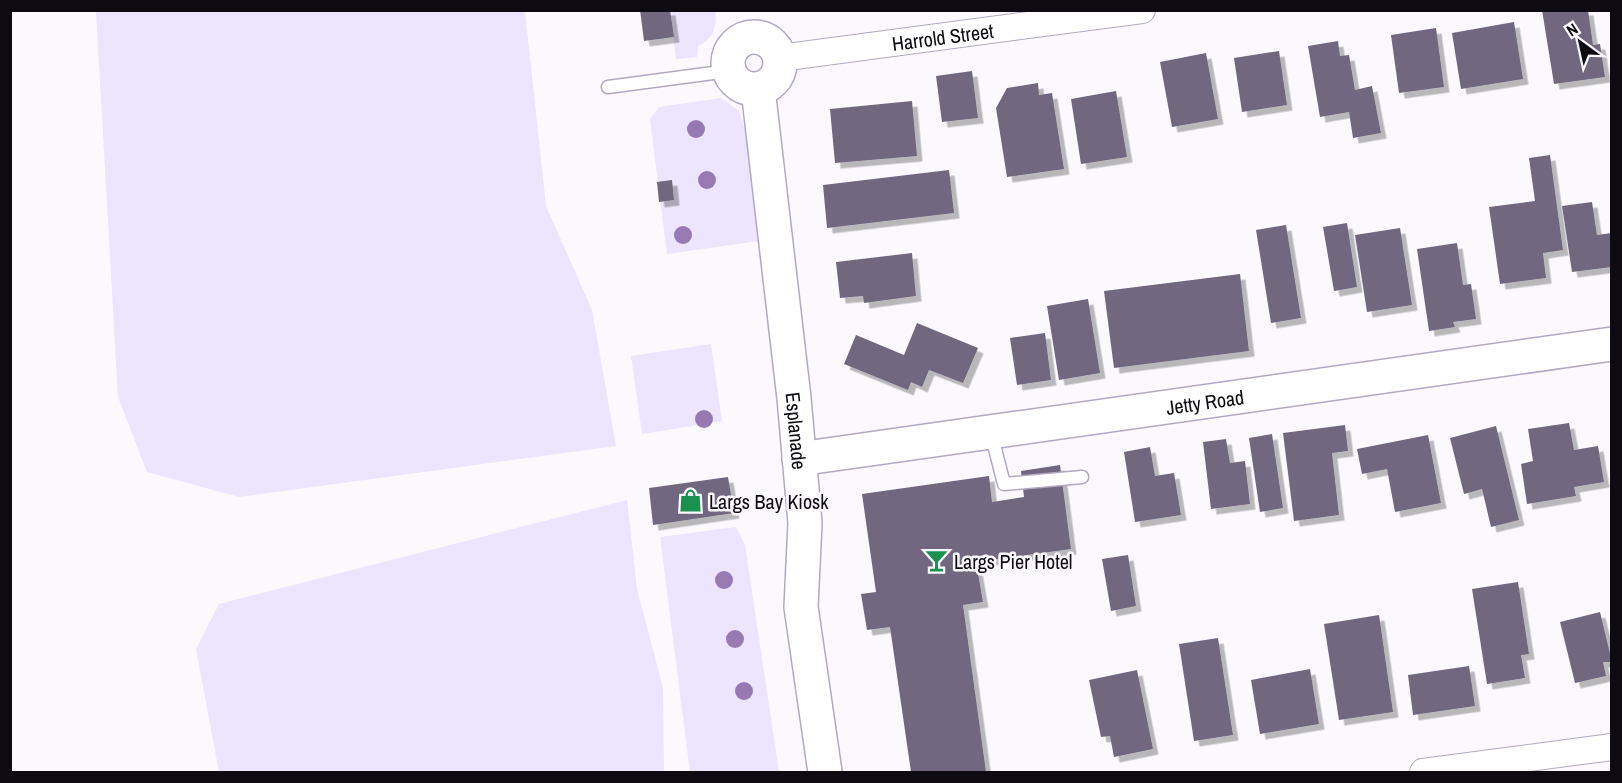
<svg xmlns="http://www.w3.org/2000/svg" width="1622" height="783" font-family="'Archivo Narrow',sans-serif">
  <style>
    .green { fill: #ede4fd }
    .building { fill: #71687f; filter: url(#shadow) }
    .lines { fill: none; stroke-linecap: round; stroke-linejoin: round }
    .lane-casing { stroke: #b2a9c1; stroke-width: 15 }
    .street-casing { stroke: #b2a9c1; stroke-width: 28 }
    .secondary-casing { stroke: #b2a9c1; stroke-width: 36 }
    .lane { stroke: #fff; stroke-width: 12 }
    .street { stroke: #fff; stroke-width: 26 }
    .secondary { stroke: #fff; stroke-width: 33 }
    .tree { fill: #977ab2 }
    .labels { text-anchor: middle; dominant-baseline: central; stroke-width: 5; stroke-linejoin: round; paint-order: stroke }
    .street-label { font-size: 20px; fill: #0d0a12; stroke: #fbf9fe }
    .poi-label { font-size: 20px; fill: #0d0a12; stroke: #fbf9fe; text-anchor: start }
  </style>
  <defs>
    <filter id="shadow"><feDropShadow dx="5.5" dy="5.5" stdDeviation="0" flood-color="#0004"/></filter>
  </defs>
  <rect width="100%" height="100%" fill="#fbf9fe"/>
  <path class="green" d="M96,11H525L546,206L592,310L616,446L239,497L147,472L118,397Z
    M670,11H715C718,26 713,39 698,46L697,57L676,59Z
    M721,98L739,111L747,135L759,241L667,254L650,119L659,107Z
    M711,344L722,421L642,434L631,356Z
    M627,500L637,589L663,688L664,772H219L196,649L219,604Z
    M736,527L745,545L779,772H690L660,537Z"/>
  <path class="building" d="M640,10H670L674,37L644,41Z
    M1542,10H1588L1593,45L1600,44L1605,77L1554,84Z
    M1514,22L1523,79L1461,89L1452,33Z
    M1436,28L1444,87L1399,93L1391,35Z
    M1338,41L1340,56L1349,55L1355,90L1372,86L1381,133L1353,138L1349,112L1320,117L1308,46Z
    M1279,51L1287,105L1242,112L1234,58Z
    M1206,53L1218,119L1172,127L1160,62Z
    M972,71L978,118L942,122L936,76Z
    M1038,83L1039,95L1052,93L1064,169L1007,177L996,108L1007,88Z
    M1116,91L1127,157L1081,164L1071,99Z
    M912,101L917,156L835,163L830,109Z
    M1550,155L1563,250L1543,253L1546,278L1500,284L1489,207L1535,201L1529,158Z
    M949,170L954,213L827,228L823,185Z
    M672,180L674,200L659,202L657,182Z
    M1592,202L1597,235L1612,233V267L1572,272L1562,206Z
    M1347,223L1357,287L1334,291L1323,227Z
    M1286,225L1301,318L1271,323L1256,230Z
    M1400,228L1412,305L1367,312L1355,235Z
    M1457,243L1463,285L1471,284L1476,319L1453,322L1455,327L1429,331L1417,249Z
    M912,253L916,296L864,303L863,296L840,298L836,262Z
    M1240,274L1249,351L1114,368L1104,291Z
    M1088,299L1100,373L1059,380L1047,306Z
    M917,323L978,348L963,383L929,370L922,387L911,382L908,390L844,364L856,335L904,355Z
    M1045,333L1051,380L1017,385L1010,338Z
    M1569,423L1574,450L1598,446L1604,482L1574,487L1576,496L1527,504L1521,464L1533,461L1528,429Z
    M1345,425L1348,451L1332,453L1339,515L1294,521L1283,433Z
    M1496,426L1519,520L1491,527L1482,489L1464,494L1450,438Z
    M1272,434L1283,508L1260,512L1249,438Z
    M1428,435L1441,503L1395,512L1387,469L1362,474L1357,449Z
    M1226,439L1230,463L1245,461L1250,504L1211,509L1203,442Z
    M1150,447L1155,476L1174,473L1181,515L1135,522L1124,452Z
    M1060,465L1071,549L976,562L983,602L963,605L986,772H911L890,627L867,630L861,594L876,592L862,494L989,476L992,502L1024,497L1021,471Z
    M728,477L734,513L653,525L649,488Z
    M1128,555L1136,606L1111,611L1102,559Z
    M1518,582L1529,654L1521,655L1525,678L1487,684L1472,589Z
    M1600,612L1612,662H1603L1606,676L1575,683L1560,622Z
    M1379,615L1393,712L1339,720L1324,624Z
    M1218,638L1233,735L1194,741L1179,644Z
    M1469,666L1475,706L1413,715L1408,675Z
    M1310,669L1319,724L1260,734L1251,680Z
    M1137,670L1153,749L1114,757L1110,736L1101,737L1089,680Z"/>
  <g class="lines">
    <defs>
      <path id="lane" d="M608,87L728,71
        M991,433L1004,484L1082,477"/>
      <g id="street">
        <path id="s1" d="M780,58L1142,10"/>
        <path d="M1423,772L1612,747"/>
      </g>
      <g id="secondary">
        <circle cx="754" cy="63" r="26"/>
        <path id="s2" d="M758,89L794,398L805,523L801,607L825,772"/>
        <path id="s3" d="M799,459L1612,344"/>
      </g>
    </defs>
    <use href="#lane" class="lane-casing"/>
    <use href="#street" class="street-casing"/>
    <use href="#secondary" class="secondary-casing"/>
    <use href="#lane" class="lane"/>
    <use href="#street" class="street"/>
    <use href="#secondary" class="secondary"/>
  </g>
  <g class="tree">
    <circle cx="696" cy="129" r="9"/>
    <circle cx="707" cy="180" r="9"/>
    <circle cx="683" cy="235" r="9"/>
    <circle cx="704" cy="419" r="9"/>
    <circle cx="724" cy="580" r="9"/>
    <circle cx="735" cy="639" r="9"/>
    <circle cx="744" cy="691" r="9"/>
  </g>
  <defs>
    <symbol id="shop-bare" viewBox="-9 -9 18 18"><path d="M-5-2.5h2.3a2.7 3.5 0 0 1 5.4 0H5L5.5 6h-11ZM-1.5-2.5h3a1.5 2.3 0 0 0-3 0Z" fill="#18924e" stroke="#fbf9fe" stroke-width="2.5" paint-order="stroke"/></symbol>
    <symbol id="bar-bare" viewBox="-9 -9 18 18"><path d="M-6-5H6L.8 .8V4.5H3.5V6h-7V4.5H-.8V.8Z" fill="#18924e" stroke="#fbf9fe" stroke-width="2.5" paint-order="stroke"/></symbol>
  </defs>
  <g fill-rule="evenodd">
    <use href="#shop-bare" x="674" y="484" width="33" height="33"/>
    <use href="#bar-bare" x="920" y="544" width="33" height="33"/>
  </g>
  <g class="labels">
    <g class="street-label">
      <text stroke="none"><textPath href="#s1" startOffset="164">Harrold Street</textPath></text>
      <text stroke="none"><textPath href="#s3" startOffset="410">Jetty Road</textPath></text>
      <text stroke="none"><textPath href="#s2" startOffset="344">Esplanade</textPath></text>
    </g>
    <g class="poi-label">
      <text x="709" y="501">Largs Bay Kiosk</text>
      <text x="954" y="561">Largs Pier Hotel</text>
    </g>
  </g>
  <rect width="1622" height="783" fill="none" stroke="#0d0a12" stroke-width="24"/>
  <g transform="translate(1580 42) rotate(327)" stroke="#fbf9fe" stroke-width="4.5" paint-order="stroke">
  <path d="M0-4.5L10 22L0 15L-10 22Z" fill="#0d0a12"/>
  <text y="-9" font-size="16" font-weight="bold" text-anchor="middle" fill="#0d0a12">N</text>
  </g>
</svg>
